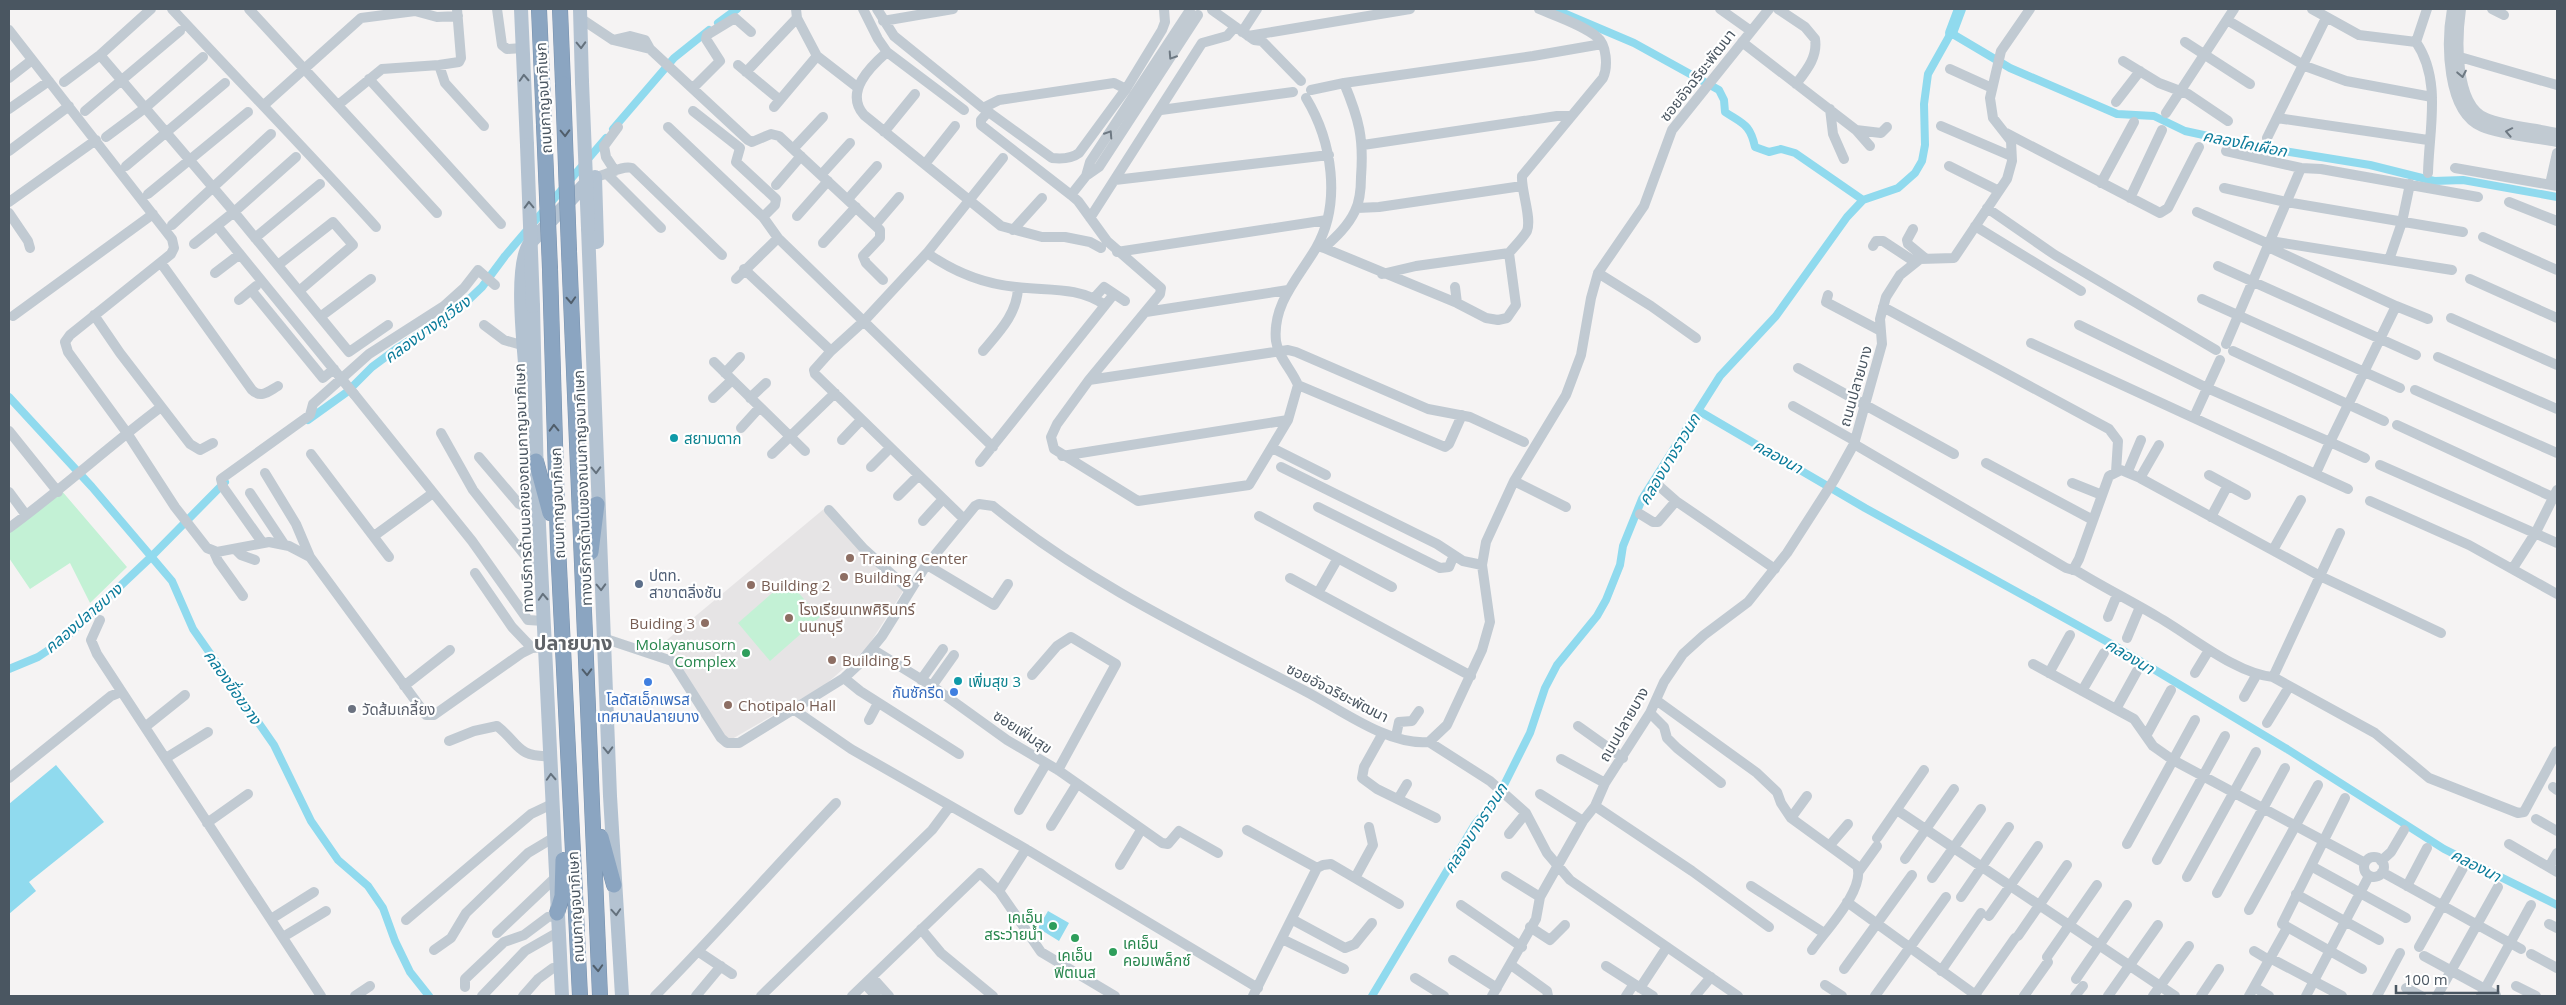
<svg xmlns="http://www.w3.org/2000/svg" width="2566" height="1005" font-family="'Open Sans','Noto Sans Thai',sans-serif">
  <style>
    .education { fill: #e6e4e5 }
    .green { fill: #c3f1d5 }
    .water { fill: #90daee }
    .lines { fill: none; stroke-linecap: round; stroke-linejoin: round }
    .canal { stroke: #90daee; stroke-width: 8 }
    .river { stroke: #90daee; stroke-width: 12 }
    .highway-casing { stroke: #7690ad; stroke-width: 16 }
    .minor { stroke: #c1cad2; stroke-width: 10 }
    .major { stroke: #b3c2d1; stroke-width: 14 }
    .highway { stroke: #8ba5c1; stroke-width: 15 }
    .highway-bridge-casing { stroke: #7690ad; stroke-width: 16; stroke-linecap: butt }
    .minor-bridge { stroke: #c1cad2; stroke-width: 10 }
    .major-bridge { stroke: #b3c2d1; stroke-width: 14 }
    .highway-bridge { stroke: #8ba5c1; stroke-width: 15 }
    .oneway { stroke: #64717d }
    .oneway2 { stroke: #6e7983 }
    .oneway3 { stroke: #505e6b }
    .culture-dot { fill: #0f9aa8; stroke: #fff; stroke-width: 2 }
    .education-dot { fill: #8d6e63; stroke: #fff; stroke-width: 2 }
    .service-dot { fill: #5c6f8a; stroke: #fff; stroke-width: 2 }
    .leisure-dot { fill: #2e9e5b; stroke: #fff; stroke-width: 2 }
    .shop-dot { fill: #3f7fe0; stroke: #fff; stroke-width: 2 }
    .worship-dot { fill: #6b7280; stroke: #fff; stroke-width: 2 }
    .labels { text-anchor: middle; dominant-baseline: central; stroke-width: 4.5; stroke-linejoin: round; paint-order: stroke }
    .street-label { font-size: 15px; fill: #4a5661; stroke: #fff }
    .culture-label { font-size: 15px; fill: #0d838f; stroke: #fff; text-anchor: start }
    .education-label { font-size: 15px; fill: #785e54; stroke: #fff; text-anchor: start }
    .service-label { font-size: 15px; fill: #4e5e75; stroke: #fff; text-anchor: start }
    .leisure-label { font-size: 15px; fill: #27864d; stroke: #fff; text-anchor: end }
    .shop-label { font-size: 15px; fill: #366cbe; stroke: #fff; text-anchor: end }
    .worship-label { font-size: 15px; fill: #5b616d; stroke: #fff; text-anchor: start }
    .water-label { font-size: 16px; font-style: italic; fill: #0c7c9b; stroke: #fff }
    .district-label { font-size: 20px; font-weight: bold; fill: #5f6368; stroke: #fff }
  </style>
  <rect width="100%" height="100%" fill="#f5f3f3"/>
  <path class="education" d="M825,508L905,588L867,648L825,685L732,739L725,737L662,644Z"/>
  <path class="green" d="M61,490L127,567L90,603L70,563L30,589L9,558V529Z
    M787,580L820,617L770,661L738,623Z"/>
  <path class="water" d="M56,765L104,822L29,882L36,891L9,914V804Z
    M1048,911L1069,923L1059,941L1038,928Z"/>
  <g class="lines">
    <path class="canal" d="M1554,9L1634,43L1719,90L1724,100L1725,112C1743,124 1750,124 1755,147L1769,152L1781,149L1795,153L1863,200
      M718,23L737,9
      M613,129L674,58L709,30
      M9,397L92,487L172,581L193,629L274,745L311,821L338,860L368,886L383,908L395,941L410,972L429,996
      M1699,411L1865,508L2115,646L2287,749L2444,849L2557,905
      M308,420L347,392L372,367L399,347L460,308L482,287L505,256L606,138
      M9,669L38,657L62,641L151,557L225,482
      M1372,996L1475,824L1498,797L1530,733L1545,688L1557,665L1597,616L1606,600L1620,565L1623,546L1642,499L1720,376L1776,316L1847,217L1863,200L1898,188L1915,173L1922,161L1925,145L1924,104L1928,74L1951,33L2010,68L2117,114L2154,116L2185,131L2259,147L2370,165L2434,181L2463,180L2557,197"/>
    <path class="river" d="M1951,33L1960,9"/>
    <defs>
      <path id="highway" d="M539,9L544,125
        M560,9L563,84
        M569,251L600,996
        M550,269L558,546L580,996
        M536,461L550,513
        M591,552L597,504
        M601,837L614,885
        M557,913L562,896L563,860"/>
    </defs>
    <use href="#highway" class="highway-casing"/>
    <path class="minor" d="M172,9C240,82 309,153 376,227
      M249,9L437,213
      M497,9L502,45L507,49L523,48
      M796,9L797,18L817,56L857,87
      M863,9L878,39L887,52C870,67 844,92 864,115L1001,226L1042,237H1065L1090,242L1101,248
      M877,9L894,36L983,108L1052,158C1061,159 1071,159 1079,153L1126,89L1162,30L1165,22L1164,9
      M1720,9L1751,31
      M1778,9L1805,27L1815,39C1818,57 1806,71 1796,84
      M2312,9L2359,35L2416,42
      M2427,9L2416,42C2442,80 2429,129 2428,173
      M2452,9C2446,42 2446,112 2482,127C2501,135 2536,138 2557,142
      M2461,9C2457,37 2454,105 2486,118C2505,126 2536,128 2557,133
      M2492,9L2504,15
      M1212,10L1254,40L1262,41L1301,81
      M580,18L613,40L650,49
      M2227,20L2305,66L2346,81L2432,97
      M883,21L953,9
      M9,30L172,239L174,248L171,254L70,335L65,342L68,352L127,433L175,507L207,548L217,552L269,542L289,546L310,557L426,715H434L522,653L532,648L545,647
      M1242,32L1257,9
      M1248,36L1410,9
      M613,40L630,36L645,40L650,49L748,140L752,142L771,134L779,136L880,230V238L863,256L866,263L883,280
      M1742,42L1856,130L1870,146
      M2185,42L2250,84
      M887,52L964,110
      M100,55L234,212L194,244
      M2453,55L2557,85
      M2123,61L2159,83L2188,94L2228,121
      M439,65L445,83L484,126
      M738,65L780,100
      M1950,69L1992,88
      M746,72L797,18
      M9,78L32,60
      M369,79L501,224
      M64,82L100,55L151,9
      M1344,83L1533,56L1602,44
      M693,88L720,61L706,39L707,35L735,18L751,32
      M1311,90L1344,83C1359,119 1364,138 1361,177C1361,187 1360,201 1355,211C1348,226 1336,237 1324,248L1318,246
      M2116,102L2140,71
      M264,105L361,18L415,11L437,17L458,16
      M338,105L382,69L439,65L459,62L461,58L457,9
      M774,107L817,56
      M983,108L999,100L1114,83L1126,89
      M9,109L49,81
      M1830,109L1833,134L1844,159
      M1161,110L1293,92
      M85,111L180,31
      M693,111L740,148L736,162L776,199L775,205L763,217
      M988,112L981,120V125L1071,195L1086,176L1099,167L1198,15
      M2166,113L2234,9
      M2277,118L2428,140
      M1941,126L2011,156
      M668,127L763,217L778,238L993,447
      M1856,130L1881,133L1887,127
      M884,132L915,94
      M2006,133L2160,213L2168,208L2199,147
      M106,137L145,108L203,57
      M2267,138L2326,18
      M1363,145L1557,116H1569
      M793,149L823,117
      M9,151L69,106
      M2226,151L2301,168L2321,169L2478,197
      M296,157L234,212L349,352L388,325
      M925,164L955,126
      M126,166L225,83
      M1949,166L1999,191
      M2455,168L2557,186
      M615,171L606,157L604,146L618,127
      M608,175L661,228
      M821,175L850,143
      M1086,176L1090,162L1190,10
      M595,177C607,175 622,165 632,168L722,255
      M1115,180L1329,155
      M2101,183L2134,122
      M2550,184L2557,153
      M776,185L801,156
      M2224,188L2286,202L2463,232
      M148,194L248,112
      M1071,195L1078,201L1107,241L1161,288L1160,294L1089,380L1057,424L1051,437L1054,449L1138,501L1249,485L1288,420L1298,385C1292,370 1278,357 1276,341C1272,304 1299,277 1316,248C1342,203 1332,141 1306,98
      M2130,198L2162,130
      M848,199L877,166
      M9,202L96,140
      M2509,202L2557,221
      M1357,208L1379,207L1522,186
      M1987,208L2055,255L2216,350
      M2197,212L2269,244
      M9,213L28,241L30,248
      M797,216L828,181
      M1090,218L1202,43L1227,36L1235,27
      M172,225L271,134
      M875,225L899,197
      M217,226L340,377
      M1975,226L2081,291
      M1913,229L1907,240L1908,244L1925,258
      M1013,230L1042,198
      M2483,237L2557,270
      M255,238L320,184
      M2270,241L2452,270
      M823,243L856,207
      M1873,246L1876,241H1883L1915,262
      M1324,248L1457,303L1486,318L1498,320L1507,318L1516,305L1509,253C1514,247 1523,238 1527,231C1532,218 1521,191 1522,176L1603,78C1608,67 1607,45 1597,37C1583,25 1556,16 1539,9
      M1117,252L1327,220
      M927,253C954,272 984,284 1016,287C1048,291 1077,286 1105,305
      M2389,260L2402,222L2410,184
      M161,263L252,390C261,399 269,391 278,386
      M278,265L333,222L353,245L299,291
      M2218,266L2416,355
      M744,269L831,351
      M215,273L240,254
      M1598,273L1651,306L1696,338
      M1382,274L1416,266L1509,253
      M736,279L778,238
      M2470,279L2557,318
      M1455,287L1457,303
      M251,290L323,378L334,369
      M1828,295L1826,302L1881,331
      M1094,298L1104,287L1125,301
      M2202,299L2400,388
      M239,300L256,286
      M2396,306L2428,319
      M1883,307L2109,429L2118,441L2116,472
      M1146,312L1288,290
      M94,315L120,353L190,444L200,450L213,443
      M13,316L153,214
      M320,317L371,279
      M2451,318L2557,365
      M484,325L504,340L525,346
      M2079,325L2207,388L2330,442L2396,306L2268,247
      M2031,343L2348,489
      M2226,344L2301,168
      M983,351C999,332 1017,314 1018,288
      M2233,351L2384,421
      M2438,357L2557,409
      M714,362L805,451
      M1798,368L1954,454
      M725,373L740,357
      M1089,380L1288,350L1296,352L1428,409L1470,417L1524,442
      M1298,385L1445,447L1449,444L1462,415
      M2415,390L2557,453
      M354,394L472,541L528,620L544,621
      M713,398L732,380
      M750,398L766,383
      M1793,406L1855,441
      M2194,417L2220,360
      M2397,425L2557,499
      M741,428L760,407
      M9,431L58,492
      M441,433L473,490L523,553L530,560L541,563
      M842,440L861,420
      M1854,444L2066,568L2077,571C2103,587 2131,601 2158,617C2190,635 2236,674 2273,677L2375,733L2429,778L2518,813L2524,812L2557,751
      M1272,448L1326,475
      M311,454L389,557
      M772,454L835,393
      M1062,456L1288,420
      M479,457L519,504L528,508H538
      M980,462L1114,294
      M1986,463L2093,520
      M2380,465L2557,543
      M871,467L890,448
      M1281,467L1437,544L1463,561L1482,565
      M2128,471L2141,440
      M265,473L296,524L310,557
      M2316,473L2330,442L2365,458
      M2209,475L2246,495
      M2140,478L2159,445
      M1514,481L1566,507
      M2072,483L2102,495
      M1659,486L1676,501
      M9,492L26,515
      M250,493L284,544
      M898,496L918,476
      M2370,501L2469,545L2557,594
      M1318,507L1440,568L1449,567L1454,555
      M829,510L864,549L910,591
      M1640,514L1653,522H1658L1676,501L1775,569
      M1259,516L1392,587
      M2211,517L2228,485
      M964,519L815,374L814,370L831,351L864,321L927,253L1003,158
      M923,521L943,499
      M9,528C61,490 109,446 161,407
      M2340,533L2320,576L2441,633
      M374,536L433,493
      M262,542L223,487L221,479L310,415L313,404L369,354L444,306L464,288L478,270L495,285
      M235,549L241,555L255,560
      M2273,550L2301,500
      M214,552L218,561L243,596
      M927,565L994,605L1008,584
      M2513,568L2536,532L2557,490
      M2073,570L2079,559L2109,476L2121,470L2140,478L2320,576L2273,677
      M475,573L512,627L532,648
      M1290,578L1471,676
      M1318,593L1338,558
      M2108,617L2117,595
      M100,620L91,640L97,654L321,996
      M603,638L672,661L721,738L727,743H739L844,678L859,664L882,636L925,567L975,506L979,504L993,506C1087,583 1198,635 1305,691C1340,709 1388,746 1429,742L1447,725L1482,650L1490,622L1482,565L1486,542L1514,481L1566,395L1581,355L1591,298L1598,273L1644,206L1672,130L1769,9
      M2127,638L2140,607
      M872,649L932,686L1007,740L1058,770L1162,843L1168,844L1179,831L1218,853
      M2033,664L2134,719L2153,746L2173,760L2365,863
      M2049,673L2070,635
      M2195,673L2209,650
      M1032,675L1057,646L1071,637L1116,664L1058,770
      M844,678L860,691L959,754
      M921,680L943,649
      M404,686L450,650
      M932,686L954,655
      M2082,691L2104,653
      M2244,697L2257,674
      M1656,700L1757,773L1777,792L1781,803L1791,818L1857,866C1866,889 1825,931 1812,950
      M793,709L851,749L1026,849L1258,988
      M2116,709L2137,671
      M1650,713L1664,727L1667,738L1677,748L1721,783
      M869,720L878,703
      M2267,723L2289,687
      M1578,726L1623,758
      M145,727L185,695
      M1383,733L1364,767L1362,778L1377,789L1436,818
      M1396,736L1399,722L1412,721L1419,711
      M2146,736L2171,690
      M449,741L474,731L497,726C519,743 517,758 550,756
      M1429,742L1490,781L1526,813L1547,853L1570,880L1738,996
      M166,758L208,732
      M1561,759L1605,783
      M9,778L111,696L121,692
      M2553,787L2557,790
      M1540,794L1583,821
      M2345,798L2282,924L2362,969
      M1398,799L1407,784
      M1595,806L1692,871L1769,927
      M1019,810L1046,764
      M1897,810L2175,996
      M1791,818L1807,796
      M2536,819L2557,831
      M207,823L248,794
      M1051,826L1077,784
      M1247,830L1317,868
      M1509,834L1526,813
      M1877,838L1924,770
      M2127,844L2195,720
      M2509,844L2557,872
      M1830,845L1848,824
      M2364 867a10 10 0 1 1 20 0a10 10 0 1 1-20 0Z
      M1905,859L1954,789
      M2157,860L2225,736
      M2381,861L2391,852L2404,830
      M1120,865L1141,830
      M2311,866L2406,918
      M2549,867L2557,853
      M1859,871L1877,846
      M2382,872L2521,949
      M1506,876L1540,897
      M2187,877L2256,752
      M1355,878L1373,845L1369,827
      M1932,878L1981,809
      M1751,886L1824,933
      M2407,886L2427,848
      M999,891L1026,849
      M2217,893L2285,768
      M2296,894L2379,940
      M1961,897L2009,827
      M1847,902L1977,996
      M1461,905L1522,947
      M2249,910L2318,785
      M1989,916L2038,846
      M271,919L314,892
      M406,920L531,814L552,804
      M1291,921H1295L1345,948L1355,944L1372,923
      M2549,924L2557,928
      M1530,927L1550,940L1565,925
      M921,929L941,953L993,996
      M497,933L555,878
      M2018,936L2067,865
      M283,937L326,911
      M1282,939L1344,969
      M2419,947L2463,868
      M434,950L451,938L466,913L528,853L553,838
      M2254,951L2269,960
      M699,952L732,974
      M2531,954L2557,968
      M2424,956L2496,995
      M2047,957L2097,885
      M2270,958L2342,996
      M1453,960L1497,988
      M1511,965L1547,991L1548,996
      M1606,966L1653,996
      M1844,969L1912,875
      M1941,971L1981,913
      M872,977L889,996
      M1415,978L1444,996
      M2076,979L2127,905
      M865,984L876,996
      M1825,985L1842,996
      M2516,986L2536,996
      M465,987V979L504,942L524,935L548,917L557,916
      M2254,987L2269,996
      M1640,988L1667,947
      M2406,988L2421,996
      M1975,995L2015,938
      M355,996L370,986
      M482,996L525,951L553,935
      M523,996L538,979L553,968
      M655,996C717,933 775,867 836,803
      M696,996L721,966
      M761,996L932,830L950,806
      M852,996L980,873L999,891L1041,952L1115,996
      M1253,996L1317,868L1323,865L1331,864L1399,904
      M1492,996L1536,919L1540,897L1583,821L1595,806L1605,783L1650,713L1664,682L1683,654L1704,635L1748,602L1787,553L1834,480L1854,444L1882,344L1880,319L1886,297L1900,275L1920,259L1954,258L2007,179L2012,161L2011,141L1993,118L1990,98L2001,51L2030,9
      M1626,996L1634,984
      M1695,996L1711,977
      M1875,996L1946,897
      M2024,996L2048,962
      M2075,996L2083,986
      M2108,996L2158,925
      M2153,996L2189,946
      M2201,996L2219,969
      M2249,996L2287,928
      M2306,996L2369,876
      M2377,996L2400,953
      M2437,996L2498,887
      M2481,996L2531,905"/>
    <path class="major" d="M521,9L527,145
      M580,9L582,82
      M588,228L610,796L622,996
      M533,306L537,484L562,996
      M526,376C524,345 514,265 530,243L590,179L595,177L597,242"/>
    <use href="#highway" class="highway"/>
    <defs>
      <path id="highway-bridge" d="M563,84L569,251
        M544,125L550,269"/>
    </defs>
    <use href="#highway-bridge" class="highway-bridge-casing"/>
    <path class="minor-bridge" d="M340,377L354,394"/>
    <path class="major-bridge" d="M582,82L588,228
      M527,145L533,306"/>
    <use href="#highway-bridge" class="highway-bridge"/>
  </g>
  <defs><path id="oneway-chevron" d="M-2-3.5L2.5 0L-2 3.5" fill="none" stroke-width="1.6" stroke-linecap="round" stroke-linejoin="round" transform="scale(1.25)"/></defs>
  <g class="oneway">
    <use href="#oneway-chevron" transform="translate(581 45) rotate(88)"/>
    <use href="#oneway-chevron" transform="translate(524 78) rotate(-93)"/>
    <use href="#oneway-chevron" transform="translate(529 205) rotate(-92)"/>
    <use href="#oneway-chevron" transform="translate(596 470) rotate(88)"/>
    <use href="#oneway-chevron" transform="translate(601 587) rotate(88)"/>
    <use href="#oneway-chevron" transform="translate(543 597) rotate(-93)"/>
    <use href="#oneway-chevron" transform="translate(608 750) rotate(88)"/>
    <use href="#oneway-chevron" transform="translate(551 777) rotate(-93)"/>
    <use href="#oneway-chevron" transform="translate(616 912) rotate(86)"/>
  </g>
  <g class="oneway2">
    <use href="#oneway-chevron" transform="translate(1172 56) rotate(123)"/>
    <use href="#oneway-chevron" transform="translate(2462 74) rotate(79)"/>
    <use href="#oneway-chevron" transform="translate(2509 132) rotate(-169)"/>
    <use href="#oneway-chevron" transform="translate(1109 134) rotate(-57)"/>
  </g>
  <g class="oneway3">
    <use href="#oneway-chevron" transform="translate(565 133) rotate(88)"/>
    <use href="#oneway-chevron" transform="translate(571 300) rotate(87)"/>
    <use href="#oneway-chevron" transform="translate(554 428) rotate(-92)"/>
    <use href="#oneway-chevron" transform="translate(587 672) rotate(88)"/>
    <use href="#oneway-chevron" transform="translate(598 968) rotate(87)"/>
  </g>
  <g class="culture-dot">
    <circle cx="674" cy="438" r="5"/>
    <circle cx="958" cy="681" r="5"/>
  </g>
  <g class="education-dot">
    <circle cx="850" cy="558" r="5"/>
    <circle cx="844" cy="577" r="5"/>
    <circle cx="751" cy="585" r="5"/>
    <circle cx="789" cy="618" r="5"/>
    <circle cx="705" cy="623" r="5"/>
    <circle cx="832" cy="660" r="5"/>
    <circle cx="728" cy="705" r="5"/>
  </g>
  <circle class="service-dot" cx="639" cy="584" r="5"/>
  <g class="leisure-dot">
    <circle cx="746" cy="653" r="5"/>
    <circle cx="1053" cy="926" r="5"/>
    <circle cx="1075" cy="938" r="5"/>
    <circle cx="1113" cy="952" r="5"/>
  </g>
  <g class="shop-dot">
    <circle cx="648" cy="682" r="5"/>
    <circle cx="954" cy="692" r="5"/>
  </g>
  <circle class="worship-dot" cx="352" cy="709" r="5"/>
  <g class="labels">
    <g class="street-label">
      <text transform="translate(1697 75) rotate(-52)">ซอยอัจฉริยะพัฒนา</text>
      <text transform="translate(543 98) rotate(-93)">ถนนกาญจนาภิเษก</text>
      <text transform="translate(1855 386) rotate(-74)">ถนนปลายบาง</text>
      <text transform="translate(523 488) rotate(-92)">ทางบริการด้านนอกของถนนกาญจนาภิเษก</text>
      <text transform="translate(582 488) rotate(-92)">ทางบริการด้านในของถนนกาญจนาภิเษก</text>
      <text transform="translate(557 503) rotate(-92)">ถนนกาญจนาภิเษก</text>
      <text transform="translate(1338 692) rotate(27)">ซอยอัจฉริยะพัฒนา</text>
      <text transform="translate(1623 724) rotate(-60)">ถนนปลายบาง</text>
      <text transform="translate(1023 731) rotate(33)">ซอยเพิ่มสุข</text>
      <text transform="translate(575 907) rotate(-93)">ถนนกาญจนาภิเษก</text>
    </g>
    <g class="culture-label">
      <text x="684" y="438">สยามตาก</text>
      <text x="968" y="681">เพิ่มสุข 3</text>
    </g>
    <g class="education-label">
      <text x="860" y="558">Training Center</text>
      <text x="854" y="577">Building 4</text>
      <text x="761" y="585">Building 2</text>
      <text x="799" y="609">โรงเรียนเทพศิรินทร์<tspan x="799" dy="17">นนทบุรี</tspan></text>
      <text x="695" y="623" text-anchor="end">Buiding 3</text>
      <text x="842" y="660">Building 5</text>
      <text x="738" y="705">Chotipalo Hall</text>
    </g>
    <g class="service-label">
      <text x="649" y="575">ปตท.<tspan x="649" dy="17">สาขาตลิ่งชัน</tspan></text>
    </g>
    <g class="leisure-label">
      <text x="736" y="644">Molayanusorn<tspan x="736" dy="17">Complex</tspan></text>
      <text x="1043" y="917">เคเอ็น<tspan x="1043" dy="17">สระว่ายน้ำ</tspan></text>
      <text x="1123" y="943" text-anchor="start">เคเอ็น<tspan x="1123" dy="17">คอมเพล็กซ์</tspan></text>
      <text x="1075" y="955" text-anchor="middle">เคเอ็น<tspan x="1075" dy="17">ฟิตเนส</tspan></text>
    </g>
    <g class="shop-label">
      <text x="944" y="692">กันซักรีด</text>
      <text x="648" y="699" text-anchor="middle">โลตัสเอ็กเพรส<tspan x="648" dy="17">เทศบาลปลายบาง</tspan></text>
    </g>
    <g class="worship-label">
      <text x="362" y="709">วัดส้มเกลี้ยง</text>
    </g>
    <g class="water-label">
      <text transform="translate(2245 143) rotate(11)">คลองโคเผือก</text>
      <text transform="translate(427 329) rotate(-36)">คลองบางคูเวียง</text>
      <text transform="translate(1778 456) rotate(29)">คลองนา</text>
      <text transform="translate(1669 459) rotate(-59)">คลองบางราวนก</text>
      <text transform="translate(83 618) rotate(-41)">คลองปลายบาง</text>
      <text transform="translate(2130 656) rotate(31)">คลองนา</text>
      <text transform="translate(233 687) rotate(55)">คลองขื่อขวาง</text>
      <text transform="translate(1475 828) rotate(-57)">คลองบางราวนก</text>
      <text transform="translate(2476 865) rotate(27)">คลองนา</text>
    </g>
    <g class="district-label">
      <text x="573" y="642">ปลายบาง</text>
    </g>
  </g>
  <rect width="2566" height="1005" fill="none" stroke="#4a5661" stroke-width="20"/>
  <path d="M2396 985v8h102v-8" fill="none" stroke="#4a5661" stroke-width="2.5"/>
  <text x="2404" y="985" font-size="15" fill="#4a5661" stroke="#ffffff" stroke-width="4" paint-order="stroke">100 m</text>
</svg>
